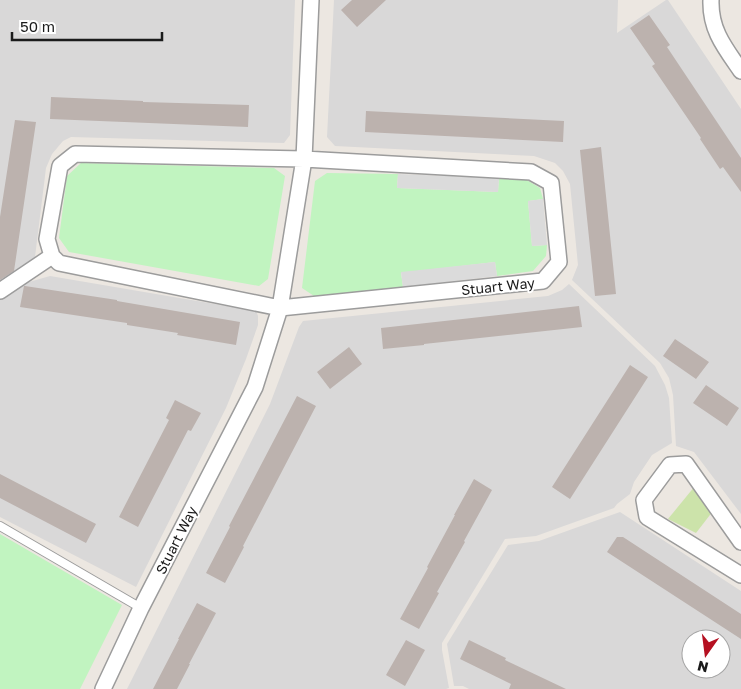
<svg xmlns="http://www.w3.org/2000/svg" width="741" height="689" font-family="'Golos Text',sans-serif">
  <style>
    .residential { fill: #d9d8d8; fill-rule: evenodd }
    .grass { fill: #cce3aa }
    .park { fill: #c1f4c0 }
    .parking { fill: #dbdbdb }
    .building { fill: #bcb2ae }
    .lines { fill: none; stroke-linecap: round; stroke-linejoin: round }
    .lane-casing { stroke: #9c9c9c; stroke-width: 10 }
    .street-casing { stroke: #9c9c9c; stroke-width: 18 }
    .lane { stroke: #fff; stroke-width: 8 }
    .street { stroke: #fff; stroke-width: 15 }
    .labels { text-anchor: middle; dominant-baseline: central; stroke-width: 4; stroke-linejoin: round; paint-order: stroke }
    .street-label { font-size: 14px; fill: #1b1b1b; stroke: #fff }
  </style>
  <rect width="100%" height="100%" fill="#ece7e1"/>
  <path class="residential" d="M0,0H295L290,135L284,143L71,137L63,141L52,154L46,168L35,257L28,267L0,285Z
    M334,0H618L617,33L666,0H668L741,109V514L694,452L676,446L673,395L669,378L660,363L572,280L578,265L570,184L563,171L555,163L534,156L335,146L327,137Z
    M50,276L256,311L258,316V325L246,359L226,408L136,587L0,517V299L22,284Z
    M569,284L655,366L665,385L669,398L672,443L652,455L634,482L630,494L617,504L614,508L536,536L505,539L442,643V650L449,688L446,689H127L270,404L299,327L303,321L548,296L562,290Z
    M620,512L741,591V689H469L463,686H454L447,644L508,545L539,541ZM691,639H721V669H691Z"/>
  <path class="grass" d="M695,486L713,511L696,533L668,519Z"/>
  <path class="park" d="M81,163L274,168L285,176L268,279L259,286L69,252L59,238L67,176Z
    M327,173L398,174L397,188L498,192L499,178L525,179L540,188L543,199L528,201L532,246L547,245L546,256L533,271L497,276L495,262L401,273L403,287L314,296L302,288L315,181Z
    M0,534L122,605L80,689H0Z"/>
  <path class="parking" d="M398,174L499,178L498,192L397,188Z
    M543,199L547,245L532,246L528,201Z
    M495,262L497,276L403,287L401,272Z"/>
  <path class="building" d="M352,0H386L357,27L341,10Z
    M649,15L670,45L667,47L741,158V192L723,167L720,169L700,139L701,138L652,66L655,64L630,28Z
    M51,97L143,101V102L249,105L248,127L50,119Z
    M366,111L564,121L563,142L365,132Z
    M15,120L36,122L14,271L0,280V217Z
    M601,147L616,294L595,296L580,150Z
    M25,286L117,300V301L240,322L236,345L177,335L178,333L127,325V323L20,307L24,286Z
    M579,306L582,327L424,344V345L383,349L381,328Z
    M675,339L709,362L696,379L663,356Z
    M349,347L362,364L330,389L317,372Z
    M630,365L648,377L570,499L552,487Z
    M706,385L739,408L727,426L693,403Z
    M297,396L316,406L243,546L244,547L225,583L206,573L230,527L229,526Z
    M175,400L201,413L191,431L188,430L138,527L119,517L169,420L166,418Z
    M0,474L96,524L86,543L0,498Z
    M474,479L492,490L464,541L465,542L437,592L439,593L419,629L400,619L428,568L427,567L455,515H454Z
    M617,537H623L741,614V639L607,552Z
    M197,603L216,613L189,664H190L177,689H153L179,639H178Z
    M406,640L425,650L405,686L386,675Z
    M469,640L506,658L505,660L566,689H509L511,684L460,659Z"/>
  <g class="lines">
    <defs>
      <path id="lane" d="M0,526L141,608"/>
      <path id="street" d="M711,0C710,30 725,48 741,71
        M75,154L304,159L531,172L551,183L559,262L543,281L280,308L59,263L52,256L47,239L60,166Z
        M0,291L52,256
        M741,542L686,464L670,465L644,500L647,517L741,575
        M103,689L141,608L255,387L280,308L304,159L311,0"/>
    </defs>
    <use href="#lane" class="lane-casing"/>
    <use href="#street" class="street-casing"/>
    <use href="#lane" class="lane"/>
    <use href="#street" class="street"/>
  </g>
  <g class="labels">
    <g class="street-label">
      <text transform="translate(498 286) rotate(-6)">Stuart Way</text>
      <text transform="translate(176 540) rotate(-63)">Stuart Way</text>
    </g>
  </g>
  <g transform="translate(706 654) rotate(194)"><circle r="24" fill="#ffffff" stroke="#a4a4a4"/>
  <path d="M0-4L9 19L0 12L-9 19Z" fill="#b51021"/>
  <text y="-8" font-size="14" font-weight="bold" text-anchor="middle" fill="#1b1b1b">N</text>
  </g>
  <path d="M12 32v8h150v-8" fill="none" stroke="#1b1b1b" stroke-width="2.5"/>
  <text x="20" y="32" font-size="15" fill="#1b1b1b" stroke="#ffffff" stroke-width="4" paint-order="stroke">50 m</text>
</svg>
